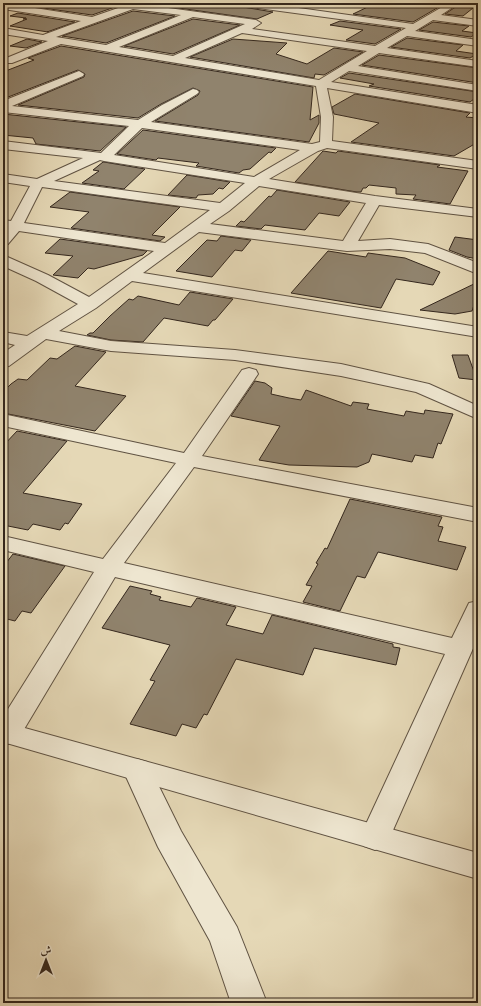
<svg xmlns="http://www.w3.org/2000/svg" width="481" height="1006" font-family="'IM FELL DW Pica',Amiri,serif">
  <style>
    .building { fill: #90836d; stroke: #34271d }
    .lines { fill: none; stroke-linecap: round; stroke-linejoin: round }
    .minor-casing { stroke: #605343; stroke-width: 2 }
    .tertiary-casing { stroke: #605343; stroke-width: 2 }
    .minor { fill: #eee6d0; fill-rule: evenodd }
    .tertiary { fill: #eee6d0; fill-rule: evenodd }
  </style>
  <rect width="100%" height="100%" fill="#e5d8b6"/>
  <filter id="stains"><feTurbulence type="fractalNoise" baseFrequency=".005" numOctaves="4"/><feColorMatrix values="0 0 0 0 .2 0 0 0 0 .09 0 0 0 0 .02 0 0 0 .5 -.17"/></filter>
  <radialGradient id="worn" r=".72"><stop offset=".6" stop-color="#630" stop-opacity="0"/><stop offset="1" stop-color="#630" stop-opacity=".3"/></radialGradient>
  <path class="building" d="M46,3H108L110,6L115,7L92,15L36,7Z
    M143,3H238L243,7L273,12L257,19Z
    M376,3H431L444,4L413,22L353,14Z
    M457,6L473,8L463,16L445,14Z
    M133,11L175,16L106,43L62,36Z
    M18,13L75,22L47,32H48L10,26L27,19H23L26,18L10,16Z
    M193,19L240,25L173,54L124,46Z
    M340,21L401,29L375,44L346,40L363,30L330,25Z
    M433,22L469,26L462,31L477,33L471,37L419,30Z
    M407,38L463,45L456,51L477,54L470,58L391,47Z
    M27,39L42,42L26,48L10,46Z
    M233,39L287,43L276,54L307,64L334,48L363,52L324,75L315,74L314,78L190,57Z
    M61,46L313,87L310,120L319,115V123L309,142L155,121L198,95L200,91L193,88L161,104L138,118L18,105L84,77L85,74L78,70L3,99V72L34,60L28,58Z
    M379,55L478,68V83L362,65Z
    M349,73L478,92V96L470,102L369,86L374,84L340,78Z
    M355,94L470,113L466,117L478,118V142L454,156L351,142L379,123L334,114L332,107Z
    M3,114L126,127L100,151L36,144L33,138L3,135Z
    M143,130L276,148L271,153L269,152L250,169L243,170L239,173L196,166L199,163L158,158L156,160L117,154Z
    M323,151L336,153L338,151L440,165L437,167L468,171L450,204L413,199L416,195L396,194V188L369,185L366,188H363L361,192H357L295,182Z
    M103,162H104L145,169L124,189L82,183L99,171L93,170Z
    M187,175L230,182L223,189L219,188L213,194L198,195L196,198L168,195Z
    M277,190L350,202L339,216L319,213L305,230L265,225L261,229L236,226L241,221L244,222L269,196L271,197Z
    M70,192L180,207L152,235L165,237L160,241L71,228L89,212L50,207Z
    M221,236L251,240L242,251L235,250L212,277L176,271L207,240L217,241Z
    M455,237L478,240V259L467,257L449,250Z
    M60,239L147,251L143,255L94,269L88,268L78,278L53,275L73,256L45,253Z
    M328,251L366,257L368,253L405,258L440,272L433,285L396,279L381,308L291,293Z
    M478,282V293L472,311L455,314L420,310Z
    M190,292L233,299L215,320H213L208,326L164,318L143,342L111,340L87,335L90,333H93L110,316L129,299L133,300L138,296L179,305Z
    M75,346L106,352L75,386L126,396L95,431L3,413V392L11,384L18,379L27,380L50,358L57,359Z
    M452,355H468L477,380L459,378Z
    M255,381L265,383L272,388L271,394L289,398L301,400L306,390L351,406L353,402L369,404L367,409L404,416L406,411L424,414L425,410L453,414L441,444L438,443L433,458L415,455L412,462L372,454L369,462L357,467L289,465L259,460L280,426L231,416Z
    M17,431L67,441L23,493L82,504L68,524L65,523L60,530L33,524L28,530L3,525V446Z
    M350,499L442,517L438,526L443,527L438,541L466,547L457,570L378,552L365,578L357,576L340,611L303,602L312,586L306,585L318,564L316,563L325,548L327,549Z
    M13,554L65,566L31,613L22,611L15,621L3,618V567Z
    M130,586L152,591L150,594L161,597L159,600L191,607L197,598L236,607L226,625L263,634L272,615L393,644V647L400,648L396,665L314,648L303,675L236,659L207,715L204,714L196,728L182,724L176,736L130,724L155,681L150,680L170,645L102,628Z"/>
  <g class="lines">
    <defs>
      <path id="minor" d="M3,3L92,17L121,7L110,5L109,3H132L256,20L261,23L252,29L375,46L406,28L243,6L239,3H263L413,24L449,3H459L441,15L478,20V26L433,20L415,31L478,40V46L407,36L387,48L478,61V67L379,53L358,66L478,85V91L349,71L331,82L478,105V113L327,88L333,117L332,141L478,161V169L327,148L318,151L269,179L375,196L478,209V217L379,205L358,241L390,239L428,244L478,263V274L425,253L390,249L347,251L199,232L143,273L478,327V337L132,281L96,308L59,331L111,341L235,350L341,364L429,384L478,406V419L416,392L341,376L235,360L111,351L46,339L9,366L3,367V353L15,345L3,342V332L27,336L78,304L36,281L3,266V255L48,275L89,297L154,251L19,231L8,244L3,246V231L5,229L3,228V220L11,221L30,186L3,182V174L37,179L83,158L3,149V141L101,153L129,126L3,112V101L79,71L84,74L83,76L12,106L138,120L162,105L193,89L197,90L199,92L197,94L151,122L312,144L320,142L321,117L316,86L61,44L12,63H4L3,61L4,59L48,41L3,34V28L43,35L81,21L3,9ZM133,9L181,15L106,45L56,37ZM193,17L245,24L173,56L119,47ZM242,33L367,51L319,80L185,58ZM142,128L300,150L254,177L114,155ZM100,160L104,161L245,183L220,203L54,181ZM259,186L366,203L343,241L210,224L229,211ZM42,187L210,210L165,243L24,223Z
        M249,368L256,370L258,374L202,456L478,508V522L194,467L124,563L452,638L469,603L478,601V637L390,837L386,846L375,850L364,846L360,837L445,654L115,577L17,741L7,744L3,743V717L94,572L3,550V536L103,559L176,463L3,426V414L184,453L242,370Z
        M137,759L147,762L181,831L237,927L267,1003H231L210,941L158,847L123,770L127,762Z"/>
      <path id="tertiary" d="M3,722L478,853V879L3,742Z"/>
    </defs>
    <use href="#minor" class="minor-casing"/>
    <use href="#tertiary" class="tertiary-casing"/>
    <use href="#minor" class="minor"/>
    <use href="#tertiary" class="tertiary"/>
  </g>
  <rect width="481" height="1006" fill="none" stroke="#e5d8b6" stroke-width="16"/>
  <rect x="4" y="4" width="473" height="998" fill="none" stroke="#34271d" stroke-width="2"/>
  <rect x="8" y="8" width="465" height="990" fill="none" stroke="#34271d"/>
  <g transform="translate(46 960)" stroke="#eee6d0" stroke-width="3" paint-order="stroke">
  <path d="M0-3L7 15L0 10L-7 15Z" fill="#34271d"/>
  <text y="-6" font-size="11" font-weight="bold" text-anchor="middle" fill="#34271d">ش</text>
  </g>
  <rect width="100%" height="100%" filter="url(#stains)"/>
  <rect width="100%" height="100%" fill="url(#worn)"/>
</svg>
